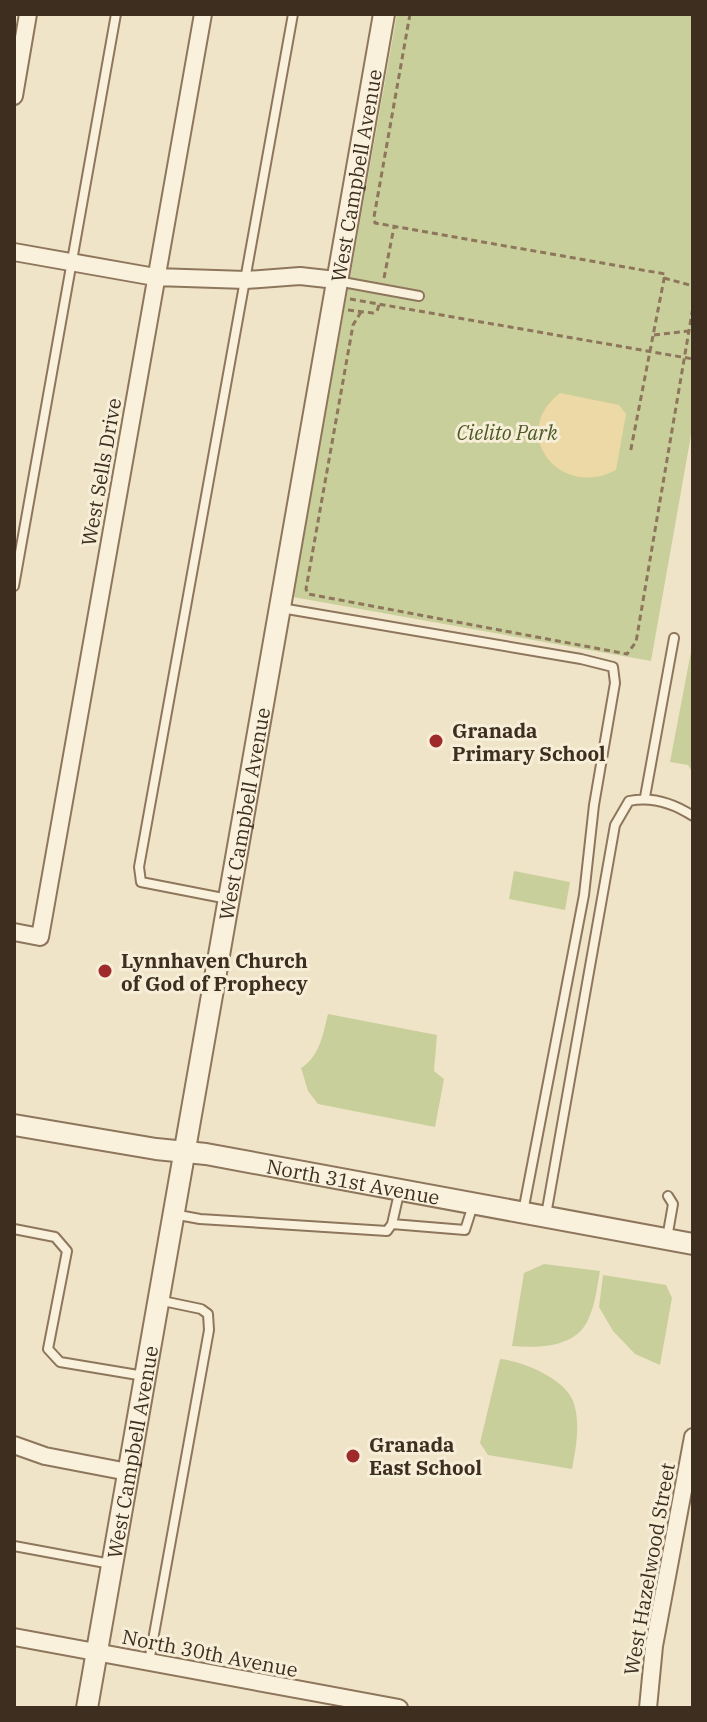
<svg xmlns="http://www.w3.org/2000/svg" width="707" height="1722" font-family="'IBM Plex Serif',serif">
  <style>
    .green { fill: #c9cf9b }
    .sand { fill: #ecd9a5 }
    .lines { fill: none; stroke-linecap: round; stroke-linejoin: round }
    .service-casing { stroke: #8d765c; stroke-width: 12 }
    .minor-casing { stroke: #8d765c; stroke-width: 20 }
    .tertiary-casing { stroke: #8d765c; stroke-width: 24 }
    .path { stroke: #8d765c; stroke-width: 3; stroke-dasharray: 6 4; stroke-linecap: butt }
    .service { stroke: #faf1dc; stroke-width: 8 }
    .minor { stroke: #faf1dc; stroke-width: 16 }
    .tertiary { stroke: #faf1dc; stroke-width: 20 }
    .poi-dot { fill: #9e2a2b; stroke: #f7eed8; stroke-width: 3 }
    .labels { text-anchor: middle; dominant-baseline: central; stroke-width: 6; stroke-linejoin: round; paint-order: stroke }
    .street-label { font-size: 20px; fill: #3d2e20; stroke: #f7eed8 }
    .park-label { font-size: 20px; font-style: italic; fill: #4d5a26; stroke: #f7eed8 }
    .poi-label { font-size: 20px; font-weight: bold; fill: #3d2e20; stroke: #f7eed8; text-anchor: start }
  </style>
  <rect width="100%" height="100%" fill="#f0e4c8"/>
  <path class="green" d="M397,14H693V424L651,661L293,597Z
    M693,641V773L688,765L670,762Z
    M514,871L570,882L565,910L509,899Z
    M328,1014L437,1035L434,1071L444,1079L435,1127L318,1104L308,1091L301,1068C319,1057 323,1035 328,1014Z
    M544,1264L600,1271C597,1285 596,1302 590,1315C579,1348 541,1348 512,1346L524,1273Z
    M603,1275L666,1285L672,1298L660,1365L635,1354L613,1331L599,1307Z
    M500,1359C523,1361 565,1379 573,1401C581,1422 576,1448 572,1469L488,1455L480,1443Z"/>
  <path class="sand" d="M560,393L619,405L626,414L616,470C559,500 508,433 560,393Z"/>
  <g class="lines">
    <defs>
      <path id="service" d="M337,281L419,296
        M14,586L116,14
        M281,608L581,659L613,667L615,683L594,805L584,895L523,1212
        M645,797L674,638
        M228,899L141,882L139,867L293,14
        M173,1214L200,1219L387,1231L392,1224L400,1189
        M546,1215L615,825L629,801C652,796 673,803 693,816
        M392,1224L465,1230L473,1205
        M14,1229L55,1237L67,1251L48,1349L60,1362L144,1376
        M667,1238L673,1204L668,1196
        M14,1546L111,1564
        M149,1662L209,1330L208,1314L201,1309L158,1300"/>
      <path id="minor" d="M14,96L28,14
        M14,252L155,277L246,280L300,276L336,280
        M14,932L40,937L203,14
        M14,1445L45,1456L128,1472
        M14,1637L399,1708
        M648,1708L654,1646L693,1437"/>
      <g id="tertiary">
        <path id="s1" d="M14,1125L156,1149L206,1154L693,1244"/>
        <path id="s2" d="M87,1708L384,14"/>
      </g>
    </defs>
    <use href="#service" class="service-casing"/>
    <use href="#minor" class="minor-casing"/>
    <use href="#tertiary" class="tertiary-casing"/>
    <path class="path" d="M410,14L374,217L375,223L665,274L630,454
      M384,278L394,227
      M664,278L693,286
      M350,299L693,359
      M348,310L373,313L377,311L379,305
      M361,312L353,325L306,589L308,594L627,654L636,642L693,307
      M654,335L689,331"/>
    <use href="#service" class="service"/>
    <use href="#minor" class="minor"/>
    <use href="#tertiary" class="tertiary"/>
  </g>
  <g class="poi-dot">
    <circle cx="436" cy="741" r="8"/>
    <circle cx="105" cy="971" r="8"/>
    <circle cx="353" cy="1456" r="8"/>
  </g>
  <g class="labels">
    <g class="street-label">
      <text stroke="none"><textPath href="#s2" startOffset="1556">West Campbell Avenue</textPath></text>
      <text transform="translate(101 472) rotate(-80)">West Sells Drive</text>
      <text stroke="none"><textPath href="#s2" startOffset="908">West Campbell Avenue</textPath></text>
      <text stroke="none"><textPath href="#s1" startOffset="344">North 31st Avenue</textPath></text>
      <text stroke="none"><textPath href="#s2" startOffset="260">West Campbell Avenue</textPath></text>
      <text transform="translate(649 1569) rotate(-80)">West Hazelwood Street</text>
      <text transform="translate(210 1653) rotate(11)">North 30th Avenue</text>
    </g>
    <g class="park-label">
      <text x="507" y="432">Cielito Park</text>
    </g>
    <g class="poi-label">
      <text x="452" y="730">Granada<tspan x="452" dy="23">Primary School</tspan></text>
      <text x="121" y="960">Lynnhaven Church<tspan x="121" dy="23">of God of Prophecy</tspan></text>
      <text x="369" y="1444">Granada<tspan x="369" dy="23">East School</tspan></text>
    </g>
  </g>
  <rect width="707" height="1722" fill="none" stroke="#3d2e20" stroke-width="32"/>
</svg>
